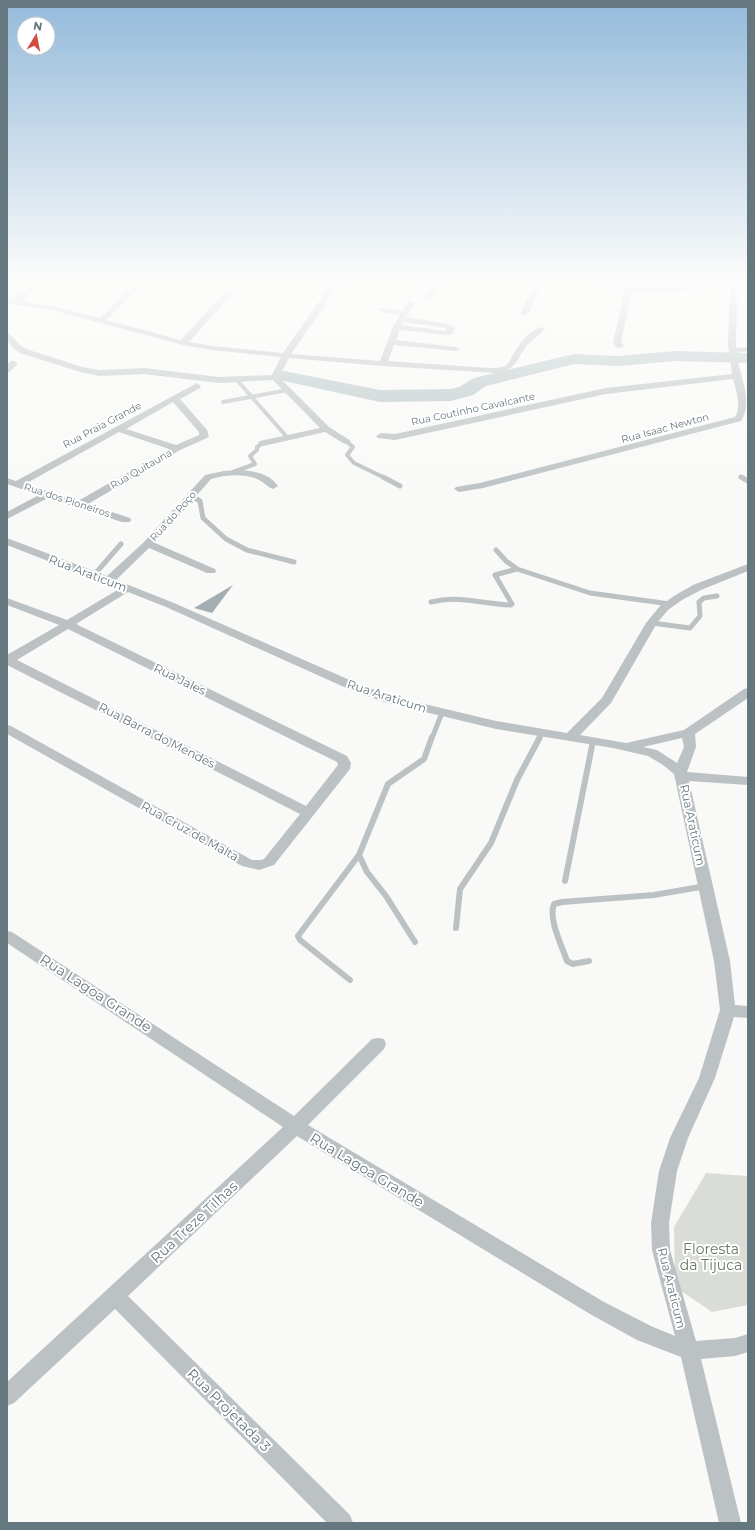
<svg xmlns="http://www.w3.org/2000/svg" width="755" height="1530" font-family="Montserrat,sans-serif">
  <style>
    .green { fill: #daddd7 }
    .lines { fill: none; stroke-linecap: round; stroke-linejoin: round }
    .river { fill: #b6c3c5; fill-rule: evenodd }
    .building { fill: #a4aeb2 }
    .lane-far2 { stroke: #bcc2c4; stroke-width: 4 }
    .lane-far1 { stroke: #bcc2c4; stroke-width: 5 }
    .lane { stroke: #bcc2c4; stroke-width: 6 }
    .street { fill: #bcc2c4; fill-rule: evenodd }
    .labels { text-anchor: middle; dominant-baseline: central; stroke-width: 4; stroke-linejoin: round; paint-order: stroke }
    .far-street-label { font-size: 10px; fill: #66787f; stroke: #fff }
    .street-label { font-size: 12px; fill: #66787f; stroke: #fff }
    .near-street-label { font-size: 14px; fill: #66787f; stroke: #fff }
    .near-park-label { font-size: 14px; fill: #6b7865; stroke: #fff }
  </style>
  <rect width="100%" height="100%" fill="#f9f9f7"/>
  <path class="green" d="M706,1173L748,1176V1305L712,1312L675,1287L674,1227Z"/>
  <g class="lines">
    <path class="river" d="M607,280H732L730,283L702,288L615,285L609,283Z
      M676,351L748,353V363L676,361L618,366L574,364L486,386L473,395L451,401L380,402L284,381L278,380L275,376L278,372L284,371L380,390L451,389L459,387L474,378L574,354L618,356Z"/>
  </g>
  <path class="building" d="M233,585L212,613L194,608Z"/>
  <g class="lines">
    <path class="lane-far2" d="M236,379L287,437
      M223,402L288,390
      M346,441L353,447L347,455L354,463L385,478
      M233,472L255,464L250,456L257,450V447L263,443
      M741,477L743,478"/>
    <path class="lane-far1" d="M383,477L400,486
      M741,477L748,481
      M191,496L200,501L203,518L226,539L247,550L294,562
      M496,550L506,561L517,569L590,593L670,604
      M94,575L121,544
      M431,602C458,595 484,604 511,605L512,604L495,575L517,569
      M652,623L690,628L700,616L699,602L704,598L717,596
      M432,738L442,713
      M539,738L542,733"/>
    <path class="lane" d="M359,855L367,872L386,896L415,942
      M565,881L593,741
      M456,928L460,889L491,843L517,780L540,737
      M589,961L573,964L567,961C562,946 548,919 554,904L562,902L654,895L706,886
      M350,980L300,940L298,936L359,855L388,784L424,759L432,737"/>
    <path class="street" d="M38,280H47L21,301L57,307L100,318L139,280H147L106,320L181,340L236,280H244L189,342L212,346L283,353L334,280H342L291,354L380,361L393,327L400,315L382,312L378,310L382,308L403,311L408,301H411L415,303L406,317L447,324L455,328L452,334L446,335L400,330L396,340L456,347L460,349L456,351L394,345L388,361L489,368C494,368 500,368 505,366C510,363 511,358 514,353C520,343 529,330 541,327L545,329C540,335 533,339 528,344C516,358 519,369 497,373L383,366L289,358L279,377L329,427L351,441L346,444L343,443L325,432L263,446L258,443L260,441L320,428L273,380L219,383L144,374L99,376L77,371L20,353C11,347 7,343 7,333C13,335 18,345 26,349L82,367L99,370L144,368L219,377L272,375L281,357L212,350L183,345L56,311L7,303V299L13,300ZM404,322L445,328L447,329L445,331L402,325Z
      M433,280H441L432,299H426L425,297Z
      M535,280H543L529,313L525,315H522L521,313Z
      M573,280C594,280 614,286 634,287C666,289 698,286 730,284L729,280H737L736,348L748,347V351L736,353C739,374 754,401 741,421L483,488L459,492L454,489L456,487L480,483L735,417C742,406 736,391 733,379L606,394L395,440L378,438L376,436L381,433L395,434L606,388L732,374L728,344L730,288L675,291L632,292L621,342L624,346L620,348H617L613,342L625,291L595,287Z
      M11,361H14L18,363L10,372L7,373V365Z
      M197,383L201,386L200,388L180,399L207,430L209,436L207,438L180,450L88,504L130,518L131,520L130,522H122L48,498L7,519V512L39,495L7,484V478L16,481ZM173,402L199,432V435L176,445L126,429ZM119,432L169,449L78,501L25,484Z
      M243,470C257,472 269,474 278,486L273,489C267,487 263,481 257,479C243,473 225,475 211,479L155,543L215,569L216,571L215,573H207L149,548L116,580L174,603L361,685L395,697L496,721L567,733L602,698L646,623L660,606L674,596L693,585L748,564V571L701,590L682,600L668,610L657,623L611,703L580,735L626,743L684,730L744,689L748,688V698L695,734L696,747L687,772L748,777V785L689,781L730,961L735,1005L748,1006V1018L734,1017L715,1078L688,1138L677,1171L669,1223L670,1250L696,1341L735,1338L748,1334V1352L735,1356L701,1359L741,1523H719L681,1357L637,1340L590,1314L297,1136L128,1296L350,1515L353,1523H327L115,1309L14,1403L7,1406V1382L283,1127L7,943V931L12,932L294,1116L372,1039L378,1038L384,1039L386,1044L384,1049L308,1125L604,1302L651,1326L675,1336L652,1250L651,1223L659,1171L670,1138L699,1078L720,1010L714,961L674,774L663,765L648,756L613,748L496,729L387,703L353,691L166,607L128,592L76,624L347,756L351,763L350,769L274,865L259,870L242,866L7,734V725L11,726L252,860H261L264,859L300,814L7,665V655L59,625L7,605V598L67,620L119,589L7,545V538L107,576L144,542L205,475L224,471ZM68,629L337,762L338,765L306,806L17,660ZM682,738L684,747L677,763L657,750L643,747Z"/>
  </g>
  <linearGradient id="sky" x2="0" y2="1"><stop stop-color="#94bada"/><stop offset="0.57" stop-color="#fcfcfb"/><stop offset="1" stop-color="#fcfcfb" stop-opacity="0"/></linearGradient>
  <rect width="755" height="494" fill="url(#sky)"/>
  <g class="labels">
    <g class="far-street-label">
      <text transform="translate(473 409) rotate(-12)">Rua Coutinho Cavalcante</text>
      <text transform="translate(102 425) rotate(-28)">Rua Praia Grande</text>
      <text transform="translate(665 428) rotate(-15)">Rua Isaac Newton</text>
      <text transform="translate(141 469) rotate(-30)">Rua Quitauna</text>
      <text transform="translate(67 500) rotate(18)">Rua dos Pioneiros</text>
      <text transform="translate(173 516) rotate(-48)">Rua do Poço</text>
    </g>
    <g class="street-label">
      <text transform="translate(88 573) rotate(21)">Rua Araticum</text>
      <text transform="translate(180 679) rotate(26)">Rua Jales</text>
      <text transform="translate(387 696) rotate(18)">Rua Araticum</text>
      <text transform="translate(157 735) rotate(27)">Rua Barra do Mendes</text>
      <text transform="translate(693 825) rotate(78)">Rua Araticum</text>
      <text transform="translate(190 831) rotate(29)">Rua Cruz de Malta</text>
      <text transform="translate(672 1288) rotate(76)">Rua Araticum</text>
    </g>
    <g class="near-street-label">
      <text transform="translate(96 993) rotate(33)">Rua Lagoa Grande</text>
      <text transform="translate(367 1170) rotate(31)">Rua Lagoa Grande</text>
      <text transform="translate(194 1222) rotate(-43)">Rua Treze Tilhas</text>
      <text transform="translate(229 1410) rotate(45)">Rua Projetada 3</text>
    </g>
    <g class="near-park-label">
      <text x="711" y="1249">Floresta<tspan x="711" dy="16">da Tijuca</tspan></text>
    </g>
  </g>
  <rect width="755" height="1530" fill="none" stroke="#66787f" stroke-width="16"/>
  <g transform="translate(36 36) rotate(10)"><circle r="19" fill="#ffffff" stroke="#c2c9cc"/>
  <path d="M0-3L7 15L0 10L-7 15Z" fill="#d24c3e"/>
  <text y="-6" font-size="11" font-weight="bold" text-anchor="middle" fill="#66787f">N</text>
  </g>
</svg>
